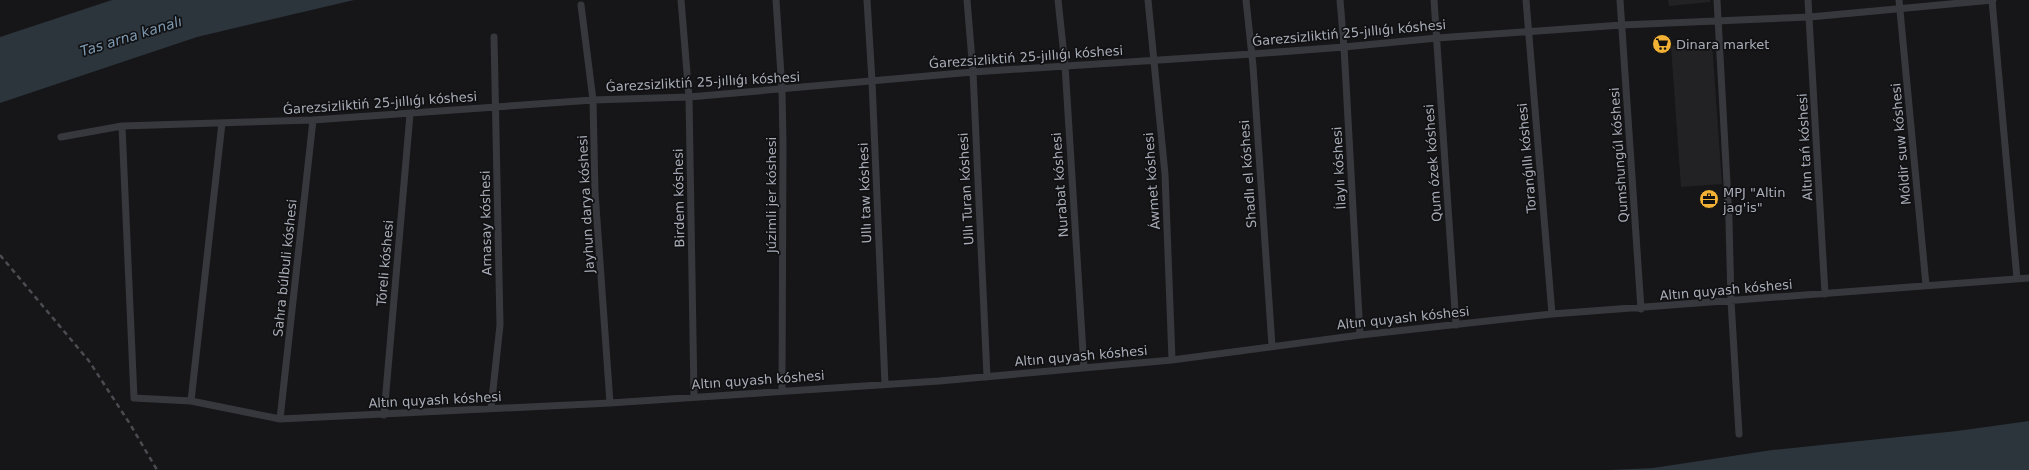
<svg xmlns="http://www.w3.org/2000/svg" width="2029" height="470" font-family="'DejaVu Sans',sans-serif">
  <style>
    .built { fill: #222225 }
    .water { fill: #2c353c }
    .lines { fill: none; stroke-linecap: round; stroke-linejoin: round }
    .street { stroke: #37383d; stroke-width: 7 }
    .rail { stroke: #4a4c52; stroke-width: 2.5; stroke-dasharray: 5 4; stroke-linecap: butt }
    .labels { text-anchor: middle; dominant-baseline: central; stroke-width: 3.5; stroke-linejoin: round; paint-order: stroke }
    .street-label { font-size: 13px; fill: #a8adb8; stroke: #111113 }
    .poi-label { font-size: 13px; fill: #a8adb8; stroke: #111113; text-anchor: start }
    .water-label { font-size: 14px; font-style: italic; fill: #7f9bb3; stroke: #111113 }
  </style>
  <rect width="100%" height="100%" fill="#161618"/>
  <path class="built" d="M1668,0H1710V2L1669,6Z
    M1712,43L1722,184L1681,187L1671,46Z"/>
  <path class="water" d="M112,0H354L197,37L0,103V37Z
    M2029,421V470H1610L1653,468L1772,450L1957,431Z"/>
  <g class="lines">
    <path class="street" d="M681,0L689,97L694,396
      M776,0L782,90L783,145L782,391
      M867,0L872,81L885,384
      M967,0L973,72L987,377
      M1058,0L1065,65L1084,368
      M1148,0L1165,174L1172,360
      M1246,0L1253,66L1272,346
      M1340,0L1344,47L1360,335
      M1434,0L1456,325
      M1526,0L1552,314
      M1620,0L1641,309
      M1717,0L1729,220L1731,301L1739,434
      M1808,0L1825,294
      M1899,0L1926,285
      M1992,0L2017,279
      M581,5L593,100L595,192L610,403
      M122,126L134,398L191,401L280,419L610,403L939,381L1172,360L1360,335L1552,314L2029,278
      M61,137L122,126L313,120L593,100L689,97L973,72L1252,54L1344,47L1437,38L1622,25L1810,17L1993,0
      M191,401L222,123
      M491,408L500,325L494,37
      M384,415L410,114
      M280,419L313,120"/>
    <path class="rail" d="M0,255L89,361L130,424L157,470"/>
  </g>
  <defs>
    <symbol id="supermarket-disc" viewBox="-11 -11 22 22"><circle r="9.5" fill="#f2b134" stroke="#111113"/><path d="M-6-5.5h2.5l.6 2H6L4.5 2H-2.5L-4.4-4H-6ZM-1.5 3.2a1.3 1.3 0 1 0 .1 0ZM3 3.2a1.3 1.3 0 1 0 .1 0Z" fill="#111"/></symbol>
    <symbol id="office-disc" viewBox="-11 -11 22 22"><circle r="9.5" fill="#f2b134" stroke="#111113"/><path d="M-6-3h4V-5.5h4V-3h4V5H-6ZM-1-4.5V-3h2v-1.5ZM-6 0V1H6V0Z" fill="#111"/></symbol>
  </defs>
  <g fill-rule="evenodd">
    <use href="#supermarket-disc" x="1651" y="33" width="22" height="22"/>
    <use href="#office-disc" x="1698" y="188" width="22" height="22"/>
  </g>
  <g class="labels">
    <g class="street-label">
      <text transform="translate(1349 33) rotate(-5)">Ǵarezsizliktiń 25-jıllıǵı kóshesi</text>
      <text transform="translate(1026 57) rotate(-4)">Ǵarezsizliktiń 25-jıllıǵı kóshesi</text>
      <text transform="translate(703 82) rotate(-3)">Ǵarezsizliktiń 25-jıllıǵı kóshesi</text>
      <text transform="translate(380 103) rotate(-4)">Ǵarezsizliktiń 25-jıllıǵı kóshesi</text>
      <text transform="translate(1901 144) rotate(-95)">Móldir suw kóshesi</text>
      <text transform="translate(1805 147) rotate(-93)">Altın tań kóshesi</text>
      <text transform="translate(1619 155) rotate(-94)">Qumshungúl kóshesi</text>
      <text transform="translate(1527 158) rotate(-95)">Toranǵıllı kóshesi</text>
      <text transform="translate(1433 163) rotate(-94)">Qum ózek kóshesi</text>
      <text transform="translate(1339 168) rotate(-93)">Ílaylı kóshesi</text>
      <text transform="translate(1248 174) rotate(-94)">Shadlı el kóshesi</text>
      <text transform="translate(1152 181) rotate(-94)">Áwmet kóshesi</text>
      <text transform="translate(1060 185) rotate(-94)">Nurabat kóshesi</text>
      <text transform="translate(966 189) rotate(-93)">Ullı Turan kóshesi</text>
      <text transform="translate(865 193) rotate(-92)">Ullı taw kóshesi</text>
      <text transform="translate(771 195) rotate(-90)">Júzimli jer kóshesi</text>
      <text transform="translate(679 198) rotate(-91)">Birdem kóshesi</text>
      <text transform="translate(586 204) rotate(-93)">Jayhun darya kóshesi</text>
      <text transform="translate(486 223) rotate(-91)">Arnasay kóshesi</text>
      <text transform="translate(385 263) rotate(-85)">Tóreli kóshesi</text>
      <text transform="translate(285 268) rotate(-84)">Sahra búlbuli kóshesi</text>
      <text transform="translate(1726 290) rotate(-5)">Altın quyash kóshesi</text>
      <text transform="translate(1403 318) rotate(-6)">Altın quyash kóshesi</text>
      <text transform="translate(1081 356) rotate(-5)">Altın quyash kóshesi</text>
      <text transform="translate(758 380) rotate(-4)">Altın quyash kóshesi</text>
      <text transform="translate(435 400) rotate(-3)">Altın quyash kóshesi</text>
    </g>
    <g class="poi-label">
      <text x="1676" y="44">Dinara market</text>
      <text x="1723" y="192">MPJ "Altin<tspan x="1723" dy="15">jag'is"</tspan></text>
    </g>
    <g class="water-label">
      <text transform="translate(131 36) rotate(-17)">Tas arna kanalı</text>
    </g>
  </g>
</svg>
